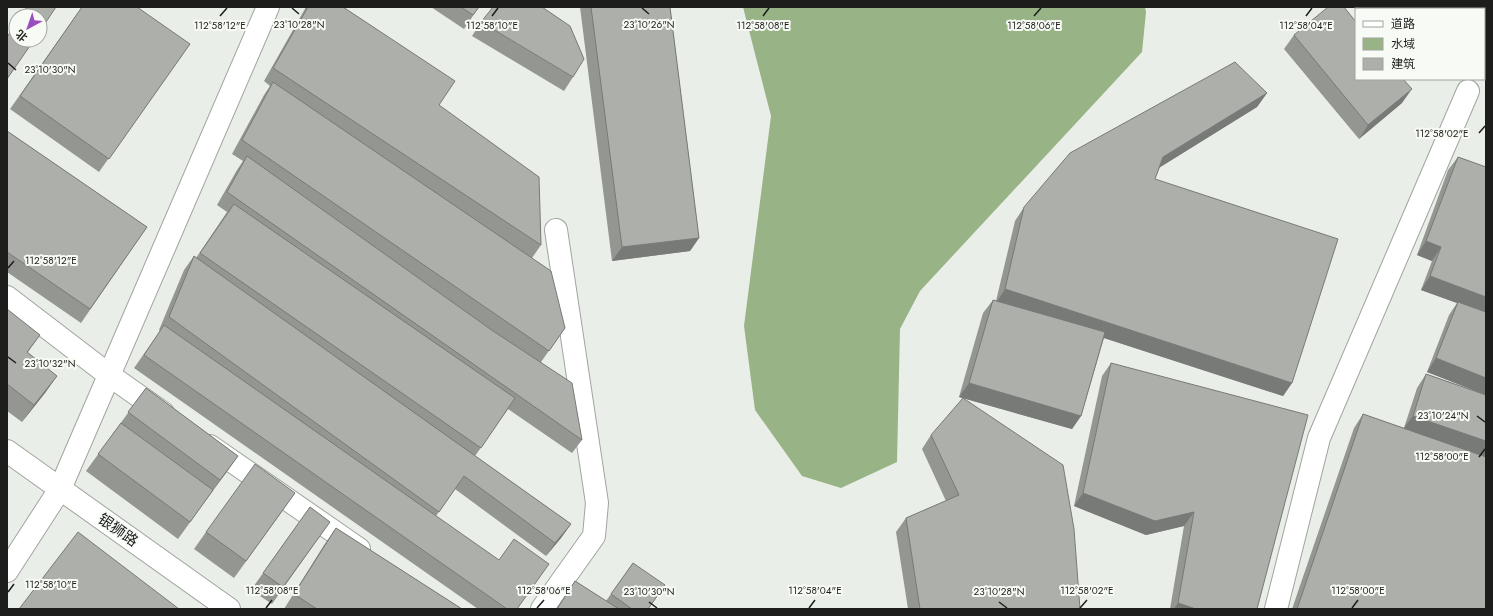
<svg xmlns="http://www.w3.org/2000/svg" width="1493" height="616" font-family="Jost,'Noto Sans SC',sans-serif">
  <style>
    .water { fill: #98b385 }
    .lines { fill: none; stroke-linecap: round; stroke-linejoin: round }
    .minor-casing { stroke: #a0a49e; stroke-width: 24 }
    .secondary-casing { stroke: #a0a49e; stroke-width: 24 }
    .minor { stroke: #fff; stroke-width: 22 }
    .secondary { stroke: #fff; stroke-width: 22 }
    .wall { fill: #949692 }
    .shaded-wall { fill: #787a77 }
    .building { fill: #acafaa; stroke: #787a77 }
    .ticks { fill: none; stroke: #1d1e1c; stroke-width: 1.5 }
    .labels { text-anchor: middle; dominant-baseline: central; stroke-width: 4; stroke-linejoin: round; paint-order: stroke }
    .street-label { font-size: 15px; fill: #1d1e1c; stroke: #f8fbf5 }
    .ticks-label { font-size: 10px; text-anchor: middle; fill: #1d1e1c; stroke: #f8fbf5; stroke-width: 4; stroke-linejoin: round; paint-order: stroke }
  </style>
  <rect width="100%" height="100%" fill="#eaeee8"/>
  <path class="water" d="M743,7H1145L1146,12L1142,52L920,291L900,329L897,462L841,488L802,476L755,410L744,326L771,116Z"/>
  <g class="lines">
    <defs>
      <path id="minor" d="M7,297L109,375L163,413
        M210,446L359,549
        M7,571L60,489L268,7
        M542,609L594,536L597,503L556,230
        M1276,609L1319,438L1468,91"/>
      <path id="secondary" d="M7,451L229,609"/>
    </defs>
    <use href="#minor" class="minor-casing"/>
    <use href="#secondary" class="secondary-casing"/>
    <use href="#minor" class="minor"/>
    <use href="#secondary" class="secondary"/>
  </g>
  <path class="wall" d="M82,7L190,44L99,172L10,109Z
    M306,7H343L439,105L541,245L532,258L565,328L541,362L582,440L572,453L508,409L475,456L571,524L561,538L546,556L455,489L436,516L517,609H478L134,368L160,331L159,330L184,270L194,256L196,258L227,212L217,205L237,170L243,161L232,154L264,95L270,86L264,81Z
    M431,7H479L464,29Z
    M580,7H670L699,238L690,251L612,261Z
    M481,22L573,77L564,91L472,36Z
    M1294,35L1402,103L1359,139L1284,49Z
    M1267,93L1257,107L1160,167L1155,179L1292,383L1283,396L1104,338L1081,416L1072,429L959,397L983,313L993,300L996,301L1015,221L1024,207Z
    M7,131L147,227L81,323L7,272Z
    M1458,157L1486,167V609H1292L1354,428L1363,414L1404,428L1417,388L1426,374L1478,392L1427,372L1449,315L1457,303L1421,290L1432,261L1417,255L1448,170Z
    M7,309L28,353L57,376L45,393L22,422L7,411Z
    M1111,363L1257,609H1170L1184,526L1146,535L1074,506L1102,376Z
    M146,388L238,456L178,539L86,471Z
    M931,435L1080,609H908L896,532L906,518L946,501L922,449Z
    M295,493L234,578L194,549L206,532Z
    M310,507L330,522L272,604L251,590Z
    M336,528L462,609H284L324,545Z
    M633,563L648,609H556L575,581L606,601Z"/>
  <path class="shaded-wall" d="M1412,89L1402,103L1359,139L1368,125Z
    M1267,93L1257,107L1154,171L1163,157Z
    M699,238L690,251L612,261L622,247Z
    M1426,241L1441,247L1432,261L1417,255Z
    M1430,276L1486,297V314L1458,302L1457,303L1421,290Z
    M1005,289L1292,383L1283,396L996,303Z
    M40,335L28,352L15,369L27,352Z
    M1436,358L1486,378V395L1427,372Z
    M57,376L45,393L22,422L34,405Z
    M969,383L1081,416L1072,429L959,397Z
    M1413,416L1486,441V457L1403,429Z
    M238,456L226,473L208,497L220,480Z
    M295,493L283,510L234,578L246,561Z
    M1083,493L1194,512L1184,526L1146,535L1074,506Z
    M571,524L561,538L546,556L555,543Z
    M1178,603L1196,609H1174Z"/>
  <path class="building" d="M27,7H56L40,31V16H21Z
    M82,7H137L190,44L109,159L20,96Z
    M308,7H343L455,81L439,105L539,177L541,245L273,68Z
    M461,7H479L473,15Z
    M493,7H542L570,26L584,59L573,77L481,22Z
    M591,7H670L699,238L622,247Z
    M1328,7H1344L1356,22V79H1403L1412,89L1368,125L1294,35Z
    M16,24V40H34L7,79V37Z
    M1235,62L1267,93L1163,157L1155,179L1338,239L1292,383L1005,289L1024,207L1070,153Z
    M273,82L551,271L565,328L549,351L242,140Z
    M7,131L147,227L90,309L7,252Z
    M247,156L493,331L572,383L582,440L227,192Z
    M1458,157L1486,167V297L1430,276L1441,247L1426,241Z
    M234,204L515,398L481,448L200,253Z
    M194,256L571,524L555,543L464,476L439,512L169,317Z
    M993,300L1105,332L1081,416L969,383Z
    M1458,302L1486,312V378L1436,358Z
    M7,309L40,335L27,352L57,376L34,405L7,384Z
    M164,325L499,560L514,539L549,564L517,609H507L144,355Z
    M1111,363L1308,415L1257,609H1196L1178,603L1194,512L1155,521L1083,493Z
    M1426,374L1486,395V441L1413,416Z
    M146,388L238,456L220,480L128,412Z
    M963,398L1063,465L1074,529L1080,609H920L906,518L959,495L931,435Z
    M1363,414L1486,457V609H1297Z
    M121,423L213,490L190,522L98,454Z
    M255,464L295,493L246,561L206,532Z
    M310,507L330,522L283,587L263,573Z
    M336,528L462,609H317L294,594Z
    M78,532L179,609H19Z
    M633,563L665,585L648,609H632L611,594Z
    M575,581L619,609H557Z"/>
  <path class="ticks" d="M292,8L299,14M642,8L649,14M220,16L227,8M492,16L498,8M763,16L769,8M1034,16L1041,8M1306,16L1312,8M8,63L16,70M1479,133L1485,126M8,268L14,261M8,357L16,363M1477,416L1485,422M1479,457L1485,449M8,592L14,584M649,602L657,608M999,602L1007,608M266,608L272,600M537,608L544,600M809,608L815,600M1080,608L1087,600M1352,608L1358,600"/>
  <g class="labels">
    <g class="street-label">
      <text transform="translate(118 530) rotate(35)">银狮路</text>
    </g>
  </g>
  <g class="ticks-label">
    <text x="299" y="28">23°10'28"N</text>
    <text x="649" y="28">23°10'26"N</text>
    <text x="220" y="29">112°58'12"E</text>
    <text x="492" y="29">112°58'10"E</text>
    <text x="763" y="29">112°58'08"E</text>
    <text x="1034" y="29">112°58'06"E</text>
    <text x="1306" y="29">112°58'04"E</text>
    <text x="50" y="73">23°10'30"N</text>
    <text x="1442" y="137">112°58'02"E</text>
    <text x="51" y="264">112°58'12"E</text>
    <text x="50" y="367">23°10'32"N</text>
    <text x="1443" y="419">23°10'24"N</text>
    <text x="1442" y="460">112°58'00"E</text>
    <text x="51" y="588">112°58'10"E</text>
    <text x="272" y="594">112°58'08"E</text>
    <text x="544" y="594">112°58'06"E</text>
    <text x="815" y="594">112°58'04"E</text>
    <text x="1087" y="594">112°58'02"E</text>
    <text x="1358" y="594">112°58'00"E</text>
    <text x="649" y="595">23°10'30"N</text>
    <text x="999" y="595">23°10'28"N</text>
  </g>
  <rect width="1493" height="616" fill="none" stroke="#1d1e1c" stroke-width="16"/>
  <rect x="1355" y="8" width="130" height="72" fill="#f8fbf5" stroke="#a0a39e"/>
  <rect x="1363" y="21" width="20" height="6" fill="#ffffff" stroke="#a0a39e"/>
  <text x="1391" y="28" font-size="12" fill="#1d1e1c">道路</text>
  <rect x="1363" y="38" width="20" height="12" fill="#98b385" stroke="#a0a39e"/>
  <text x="1391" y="48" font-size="12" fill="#1d1e1c">水域</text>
  <rect x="1363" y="58" width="20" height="12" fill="#acafaa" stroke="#a0a39e"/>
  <text x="1391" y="68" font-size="12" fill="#1d1e1c">建筑</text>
  <g transform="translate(28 28) rotate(220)"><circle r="19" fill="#f8fbf5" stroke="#a0a39e"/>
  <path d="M0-3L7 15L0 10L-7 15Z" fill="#994dbf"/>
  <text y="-6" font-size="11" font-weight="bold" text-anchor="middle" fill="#1d1e1c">北</text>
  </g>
</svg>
